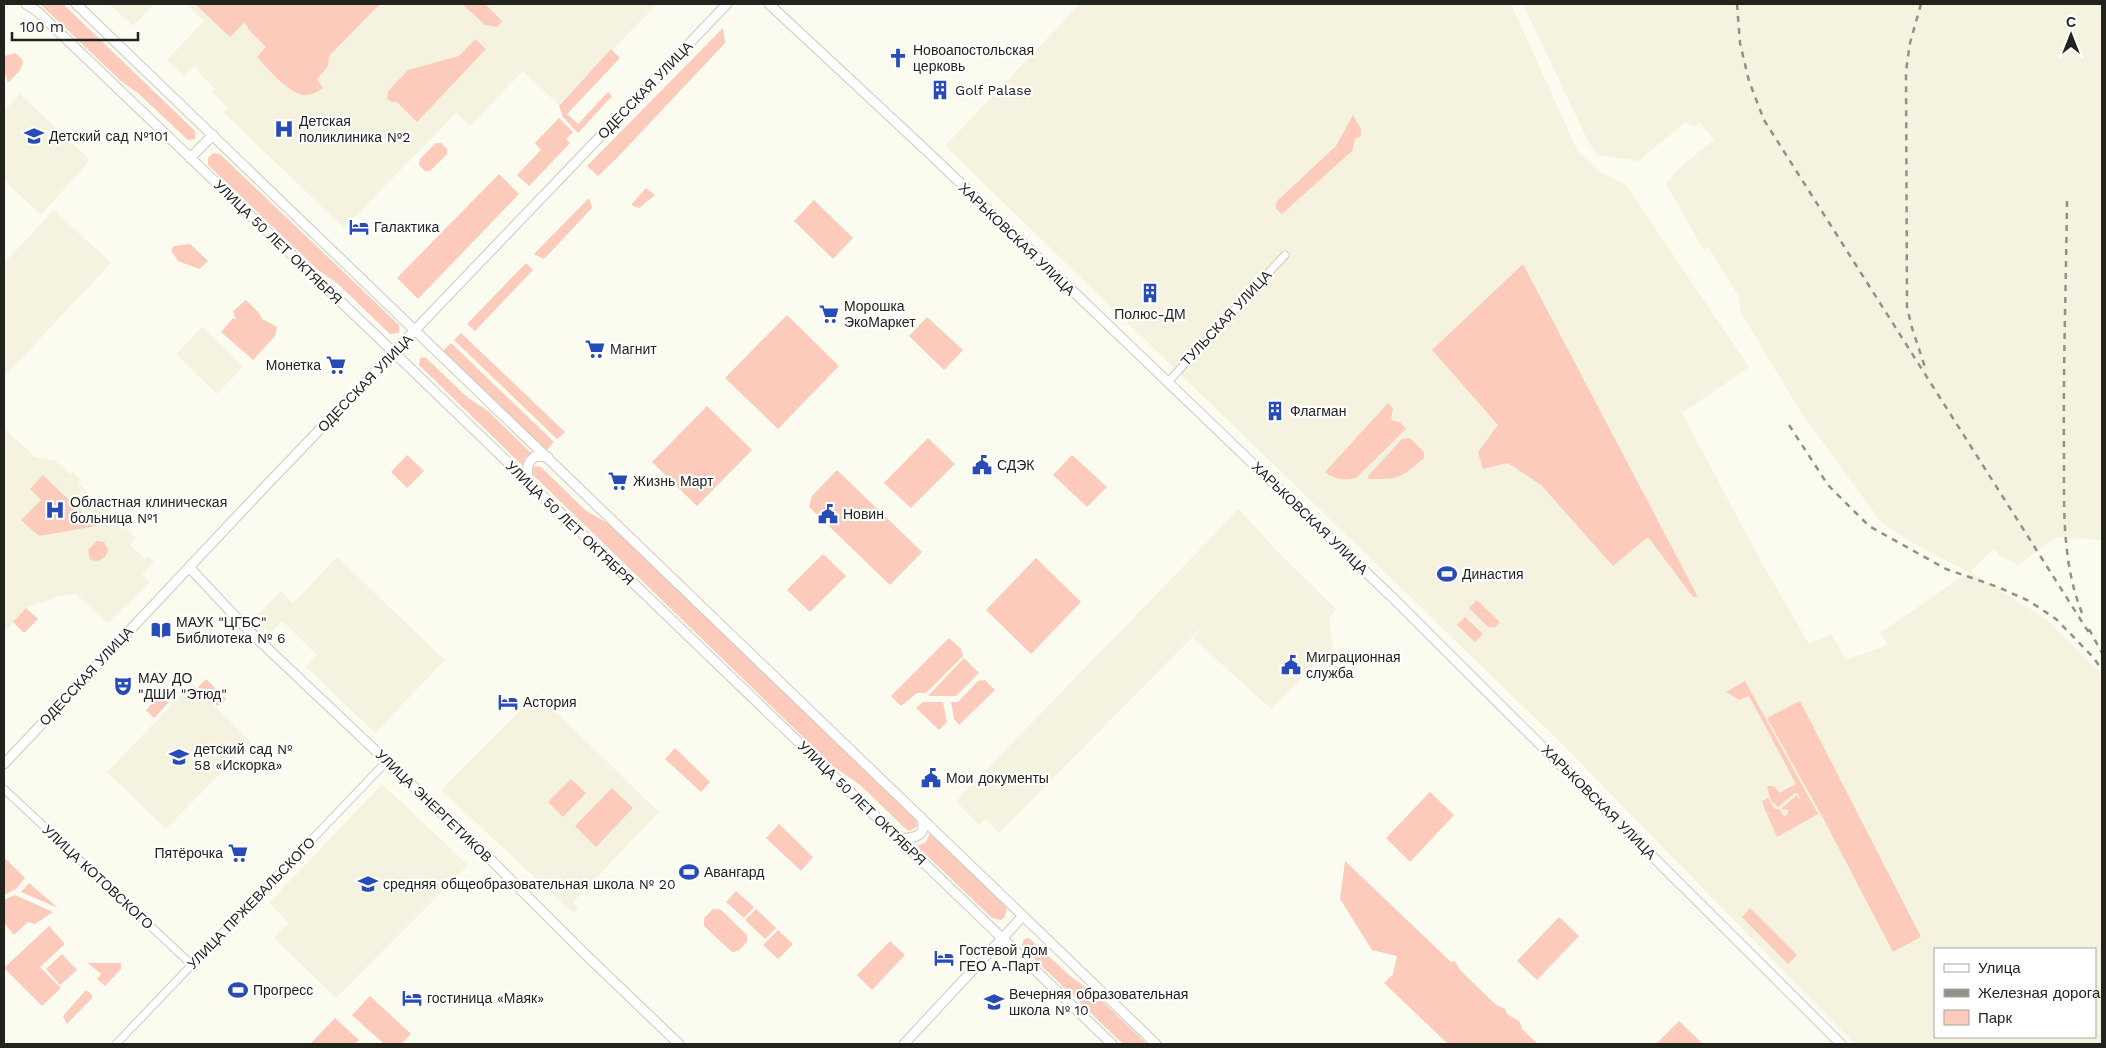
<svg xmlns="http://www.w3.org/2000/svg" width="2106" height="1048" font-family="'Work Sans',sans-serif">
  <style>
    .built { fill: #f5f3df; fill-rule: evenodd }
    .green { fill: #fccbbb }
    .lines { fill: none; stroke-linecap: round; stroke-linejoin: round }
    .minor-casing { stroke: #cbcbbe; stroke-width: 9 }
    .tertiary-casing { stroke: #cbcbbe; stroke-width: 11 }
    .secondary-casing { stroke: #cbcbbe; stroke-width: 11 }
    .minor { stroke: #fff; stroke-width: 7 }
    .tertiary { stroke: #fff; stroke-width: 9 }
    .secondary { stroke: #fff; stroke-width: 9 }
    .rail { stroke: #919188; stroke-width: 2.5; stroke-dasharray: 6 6; stroke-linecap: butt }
    .labels { text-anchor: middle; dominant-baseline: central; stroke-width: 4.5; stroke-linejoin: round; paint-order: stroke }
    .poi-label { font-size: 14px; fill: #23231e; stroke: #fff; text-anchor: start }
    .street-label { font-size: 14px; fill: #23231e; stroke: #fff }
  </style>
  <rect width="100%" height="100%" fill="#fcfbef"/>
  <path class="built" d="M109,4H154L133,26Z
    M186,4H657L559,105L523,71L470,126L456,113L344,228L224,113L228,108L212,92L215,89L198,72L199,70L195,66L184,76L167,60L204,21Z
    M1080,4H1511L1578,152L1601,172L1626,185L1749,367L1682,413L1758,556L1809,644L1831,634L1846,660L1888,645L1880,633L1969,572L1911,542L1882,523L1802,414L1740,311L1739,297L1709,248L1703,249L1666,184L1679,168L1714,140L1700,123L1694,127L1685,122L1639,161L1598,155L1589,143L1523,4H2102V540L2057,537L2018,565L1999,555L1994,548L1970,572L2046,619L2100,673L2102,678V1044H1855L1563,745L945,146ZM1935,949H2095V1037H1935Z
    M20,94L90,160L41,215L4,180V111Z
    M54,210L111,263L4,377V263Z
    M202,327L243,367L217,394L176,354Z
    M4,428L35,457L56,461L70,474L73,472L81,480L78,483L136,538L130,545L145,559L148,556L154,562L142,574L150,582L108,623L76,594L59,596L27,608L4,632Z
    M1239,509L1277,551L1336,609L1329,618L1333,646L1271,709L1193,638L1216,613L999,833L985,819L979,825L956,801Z
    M337,557L445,660L375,733L306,667L317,655L282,621L270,633L254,618L281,591L293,603Z
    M192,684L251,742L166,829L107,772Z
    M537,694L659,812L573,902L578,908L573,913L441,790Z
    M382,784L468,865L336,998L274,938L289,923L269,903Z"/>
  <path class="green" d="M40,4H63L195,131V139L188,140L138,93L121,81Z
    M195,4H380L329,56L328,66L317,79L323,88C317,92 313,95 305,95C290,95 267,68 257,57L266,47L249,30L245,22L230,37Z
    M462,4H485L502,21L497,27L485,25Z
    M723,28L725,43L616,159L598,176L587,166Z
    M475,39L486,49L417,122L397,102H392L387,99L388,91L408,70L459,56Z
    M611,49L620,58L567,114L578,124L608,92L612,96L578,133L563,117L559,106Z
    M15,53L22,59L23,63L20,70L8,83L4,70L5,56Z
    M1353,115L1361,129V136L1355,139L1352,151L1282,214L1276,209V202L1336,146Z
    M559,118L573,132L566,139L570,143L529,186L517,175L541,150L535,143Z
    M436,143H441L447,149V154L430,171H425L419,165L420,159Z
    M213,153L220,154L399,325V333L390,334L338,284L318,270L208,165V158Z
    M499,174L519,194L418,299L397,278Z
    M646,188L655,195L639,208L631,205Z
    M589,198L592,208L544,259L534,254Z
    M814,200L853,238L833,259L794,221Z
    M190,244L208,261L199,269L178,261L171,250L174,246Z
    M526,263L533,270L475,331L467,324Z
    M1523,264L1698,597H1693L1648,537L1613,566L1541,485L1508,463L1483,469L1478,452L1498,425L1432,350Z
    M246,300L259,313L262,319L277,327L275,336L253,360L221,332L233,318L236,320L233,311Z
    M787,315L839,366L778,429L725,378Z
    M927,317L963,350L944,370L909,336Z
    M461,333L565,432L557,439L454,340Z
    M451,343L554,442L547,450L443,351Z
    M425,357L467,397L488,411L531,453L525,458L522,465L419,365L420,358Z
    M1388,403L1393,409L1391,420L1401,423L1406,429L1356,478C1346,481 1332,479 1325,472Z
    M707,406L752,450L697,506L652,462Z
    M928,438L955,464L911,508L884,483Z
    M1410,438L1424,452V458C1401,478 1400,479 1369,479L1368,476L1402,439Z
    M407,455L424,471L407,488L391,472Z
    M1072,455L1107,487L1087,507L1053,475Z
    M535,466L541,467L585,510L609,524L916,820L917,826L910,831L907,830L860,785L834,767L532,474V469Z
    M837,470L922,552L890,585L809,507L812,496Z
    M43,475L96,526L39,536L21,520L41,500L30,489Z
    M97,541L104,542L108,549C107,558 98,564 90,559L88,550Z
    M823,554L846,576L810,612L787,590Z
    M1036,558L1081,602L1031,654L986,610Z
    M1477,600L1500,622L1495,627H1488L1469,608Z
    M26,608L38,619L24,633L13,622Z
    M1465,617L1483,634L1475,642L1457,625Z
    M949,638L961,649L963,656L926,693H917L901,706L891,696Z
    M964,658L979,673L956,696H928Z
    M206,679L226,699L218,706L198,687Z
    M985,680L995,690L959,725L954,719L951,702H958L978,681Z
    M1745,681L1818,814L1777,837L1767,814H1772L1766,813L1762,801L1768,798L1774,808L1780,810L1783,815L1786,816L1789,810L1781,809L1797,795L1799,800L1800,798L1798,793H1795L1778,807L1771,801L1767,786H1774L1779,793L1796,784L1749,696L1739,700L1726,692Z
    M161,694L169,702L154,718L146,710Z
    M1800,701L1921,937L1893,952L1822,816L1767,718Z
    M923,702H943L947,722L939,730L916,708Z
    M675,748L710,782L701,792L665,759Z
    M571,779L586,793L563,817L548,802Z
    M612,788L633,808L596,847L575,826Z
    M1430,792L1454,815L1410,862L1386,838Z
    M779,824L813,857L801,871L766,838Z
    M930,833L1004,905L1007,909L1004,918L1001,920L992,918L917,846L926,842Z
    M4,857L25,878L16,889L4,895Z
    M1345,861L1451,962L1455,961L1460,970L1495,1004L1505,1009L1507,1014L1520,1022L1522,1029L1538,1044H1448L1384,983L1393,974L1397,956L1372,950L1340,899Z
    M29,883L58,908L21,892Z
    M736,891L754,907L744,918L726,902Z
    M15,895L53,912L35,924L28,922L14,935L4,923V900Z
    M1750,908L1797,955L1788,964L1742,917Z
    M713,909H720L747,935V942L738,951L732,952L704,926V918Z
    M756,909L776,928L765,939L745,920Z
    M1559,917L1579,936L1537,980L1517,961Z
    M49,926L65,944L40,967L61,988L42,1006L4,968Z
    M778,930L793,944L778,959L763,945Z
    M1029,938L1070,976L1095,994L1147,1044H1123L1023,948L1022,945L1024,939Z
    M890,941L905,955L872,990L857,975Z
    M62,954L77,970L60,985L46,969Z
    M88,963H121V969L105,986L97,979L101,974Z
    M86,990L92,995V998L67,1024L63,1016Z
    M370,996L411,1034L401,1044H384L352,1015Z
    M335,1018L359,1040L355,1044H310Z
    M1679,1021L1703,1044H1656Z"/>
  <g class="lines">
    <defs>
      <path id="minor" d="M1168,382L1285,255
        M4,789L192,965
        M116,1044L387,761"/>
      <path id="tertiary" d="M769,4L929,153L1396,601L1841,1044
        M189,567L247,629L489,858L585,954L679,1044
        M4,764L258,494L727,4
        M904,1044L1023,916"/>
      <path id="secondary" d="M26,4L38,12L409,367L1112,1044
        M76,4C437,350 797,697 1156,1044
        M190,158L213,135
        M529,483C527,471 525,463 536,456L548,457
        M898,838C914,839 929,836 921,817"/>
    </defs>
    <use href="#minor" class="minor-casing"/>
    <use href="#tertiary" class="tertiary-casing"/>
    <use href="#secondary" class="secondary-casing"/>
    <use href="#minor" class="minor"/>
    <use href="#tertiary" class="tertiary"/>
    <use href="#secondary" class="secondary"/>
    <path class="rail" d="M1737,4L1740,43L1749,81L1764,120L2091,636
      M1921,4L1910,43L1906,71L1907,307L1912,328L1925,367
      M2067,201C2066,286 2063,371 2064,456C2064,509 2062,563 2082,613
      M1789,425L1828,485L1869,526L1946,569L1998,587L2029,601L2056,619L2093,657L2102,670
      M2089,629L2102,653"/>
  </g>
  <defs>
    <symbol id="church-bare" viewBox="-9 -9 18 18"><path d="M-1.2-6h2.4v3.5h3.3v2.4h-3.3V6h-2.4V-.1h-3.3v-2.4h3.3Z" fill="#284bba" stroke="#fff" stroke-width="2.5" paint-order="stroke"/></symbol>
    <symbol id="building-bare" viewBox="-9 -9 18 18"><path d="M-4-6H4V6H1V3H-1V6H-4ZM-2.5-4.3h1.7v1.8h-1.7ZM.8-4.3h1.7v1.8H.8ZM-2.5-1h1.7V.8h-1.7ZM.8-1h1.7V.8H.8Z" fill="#284bba" stroke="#fff" stroke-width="2.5" paint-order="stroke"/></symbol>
    <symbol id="hospital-bare" viewBox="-9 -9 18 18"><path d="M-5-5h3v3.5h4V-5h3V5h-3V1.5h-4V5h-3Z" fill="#284bba" stroke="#fff" stroke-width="2.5" paint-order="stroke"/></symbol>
    <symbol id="school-bare" viewBox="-9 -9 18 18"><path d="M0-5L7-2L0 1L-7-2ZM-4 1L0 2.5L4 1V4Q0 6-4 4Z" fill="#284bba" stroke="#fff" stroke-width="2.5" paint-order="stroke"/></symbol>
    <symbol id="hotel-bare" viewBox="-9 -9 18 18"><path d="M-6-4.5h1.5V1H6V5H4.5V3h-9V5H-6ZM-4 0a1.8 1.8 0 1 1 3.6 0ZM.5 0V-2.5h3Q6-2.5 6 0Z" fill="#284bba" stroke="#fff" stroke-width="2.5" paint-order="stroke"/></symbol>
    <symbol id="supermarket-bare" viewBox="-9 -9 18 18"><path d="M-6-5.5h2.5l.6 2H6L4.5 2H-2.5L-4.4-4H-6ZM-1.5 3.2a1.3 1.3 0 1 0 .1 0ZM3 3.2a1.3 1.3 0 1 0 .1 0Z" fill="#284bba" stroke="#fff" stroke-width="2.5" paint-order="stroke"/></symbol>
    <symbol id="civic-bare" viewBox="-9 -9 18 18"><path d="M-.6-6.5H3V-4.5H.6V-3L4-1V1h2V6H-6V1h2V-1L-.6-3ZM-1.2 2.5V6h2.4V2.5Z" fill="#284bba" stroke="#fff" stroke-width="2.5" paint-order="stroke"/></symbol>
    <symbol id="stadium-bare" viewBox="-9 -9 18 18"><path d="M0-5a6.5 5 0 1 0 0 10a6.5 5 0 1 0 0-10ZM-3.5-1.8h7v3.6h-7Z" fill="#284bba" stroke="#fff" stroke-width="2.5" paint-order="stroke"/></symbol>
    <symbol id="library-bare" viewBox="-9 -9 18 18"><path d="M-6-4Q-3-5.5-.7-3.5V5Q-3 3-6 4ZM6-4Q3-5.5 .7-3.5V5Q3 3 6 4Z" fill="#284bba" stroke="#fff" stroke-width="2.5" paint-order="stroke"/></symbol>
    <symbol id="theatre-bare" viewBox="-9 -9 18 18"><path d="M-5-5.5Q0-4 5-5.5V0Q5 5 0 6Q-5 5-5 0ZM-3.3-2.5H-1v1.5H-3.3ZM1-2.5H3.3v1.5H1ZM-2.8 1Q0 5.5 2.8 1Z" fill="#284bba" stroke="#fff" stroke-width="2.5" paint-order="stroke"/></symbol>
  </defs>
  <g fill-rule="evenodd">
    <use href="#church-bare" x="884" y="44" width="28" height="28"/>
    <use href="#building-bare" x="926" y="76" width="28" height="28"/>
    <use href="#hospital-bare" x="270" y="115" width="28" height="28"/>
    <use href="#school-bare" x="20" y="122" width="28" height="28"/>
    <use href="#hotel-bare" x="345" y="213" width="28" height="28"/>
    <use href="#building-bare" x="1136" y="279" width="28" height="28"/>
    <use href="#supermarket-bare" x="815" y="300" width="28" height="28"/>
    <use href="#supermarket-bare" x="581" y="335" width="28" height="28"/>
    <use href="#supermarket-bare" x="322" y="351" width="28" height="28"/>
    <use href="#building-bare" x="1261" y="397" width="28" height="28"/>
    <use href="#civic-bare" x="968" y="451" width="28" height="28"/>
    <use href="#supermarket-bare" x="604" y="467" width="28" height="28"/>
    <use href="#hospital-bare" x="41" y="496" width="28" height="28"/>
    <use href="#civic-bare" x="814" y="500" width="28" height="28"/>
    <use href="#stadium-bare" x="1433" y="560" width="28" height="28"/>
    <use href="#library-bare" x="147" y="616" width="28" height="28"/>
    <use href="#civic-bare" x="1277" y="651" width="28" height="28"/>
    <use href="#theatre-bare" x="109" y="672" width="28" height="28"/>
    <use href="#hotel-bare" x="494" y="688" width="28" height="28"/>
    <use href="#school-bare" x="165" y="743" width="28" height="28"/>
    <use href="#civic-bare" x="917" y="764" width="28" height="28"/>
    <use href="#supermarket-bare" x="224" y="839" width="28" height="28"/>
    <use href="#stadium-bare" x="675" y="858" width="28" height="28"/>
    <use href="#school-bare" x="354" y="870" width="28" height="28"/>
    <use href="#hotel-bare" x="930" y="944" width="28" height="28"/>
    <use href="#stadium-bare" x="224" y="976" width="28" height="28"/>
    <use href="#hotel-bare" x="398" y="984" width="28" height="28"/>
    <use href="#school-bare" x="980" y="988" width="28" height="28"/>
  </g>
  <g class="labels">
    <g class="poi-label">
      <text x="913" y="50">Новоапостольская<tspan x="913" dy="16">церковь</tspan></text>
      <text x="955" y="90">Golf Palase</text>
      <text x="299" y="121">Детская<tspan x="299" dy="16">поликлиника №2</tspan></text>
      <text x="49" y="136">Детский сад №101</text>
      <text x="374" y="227">Галактика</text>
      <text x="844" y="306">Морошка<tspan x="844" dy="16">ЭкоМаркет</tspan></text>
      <text x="1150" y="314" text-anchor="middle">Полюс-ДМ</text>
      <text x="610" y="349">Магнит</text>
      <text x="321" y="365" text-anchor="end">Монетка</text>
      <text x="1290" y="411">Флагман</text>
      <text x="997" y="465">СДЭК</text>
      <text x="633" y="481">Жизнь Март</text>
      <text x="70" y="502">Областная клиническая<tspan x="70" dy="16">больница №1</tspan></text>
      <text x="843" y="514">Новин</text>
      <text x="1462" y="574">Династия</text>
      <text x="176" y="622">МАУК "ЦГБС"<tspan x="176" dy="16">Библиотека № 6</tspan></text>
      <text x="1306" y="657">Миграционная<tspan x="1306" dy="16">служба</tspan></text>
      <text x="138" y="678">МАУ ДО<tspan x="138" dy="16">"ДШИ "Этюд"</tspan></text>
      <text x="523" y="702">Астория</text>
      <text x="194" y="749">детский сад №<tspan x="194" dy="16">58 «Искорка»</tspan></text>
      <text x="946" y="778">Мои документы</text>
      <text x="223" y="853" text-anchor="end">Пятёрочка</text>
      <text x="704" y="872">Авангард</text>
      <text x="383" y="884">средняя общеобразовательная школа № 20</text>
      <text x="959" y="950">Гостевой дом<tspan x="959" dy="16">ГЕО А-Парт</tspan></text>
      <text x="253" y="990">Прогресс</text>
      <text x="1009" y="994">Вечерняя образовательная<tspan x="1009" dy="16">школа № 10</tspan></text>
      <text x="427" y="998">гостиница «Маяк»</text>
    </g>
    <g class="street-label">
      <text transform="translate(645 90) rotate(-46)">ОДЕССКАЯ УЛИЦА</text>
      <text transform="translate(1017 239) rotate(44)">ХАРЬКОВСКАЯ УЛИЦА</text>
      <text transform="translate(278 242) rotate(44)">УЛИЦА 50 ЛЕТ ОКТЯБРЯ</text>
      <text transform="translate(1226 318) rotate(-47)">ТУЛЬСКАЯ УЛИЦА</text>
      <text transform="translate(365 383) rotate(-46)">ОДЕССКАЯ УЛИЦА</text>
      <text transform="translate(1310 518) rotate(44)">ХАРЬКОВСКАЯ УЛИЦА</text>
      <text transform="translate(570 523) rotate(44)">УЛИЦА 50 ЛЕТ ОКТЯБРЯ</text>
      <text transform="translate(86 676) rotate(-47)">ОДЕССКАЯ УЛИЦА</text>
      <text transform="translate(1599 802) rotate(45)">ХАРЬКОВСКАЯ УЛИЦА</text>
      <text transform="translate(862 803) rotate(44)">УЛИЦА 50 ЛЕТ ОКТЯБРЯ</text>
      <text transform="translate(434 806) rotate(44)">УЛИЦА ЭНЕРГЕТИКОВ</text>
      <text transform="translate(98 877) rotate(43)">УЛИЦА КОТОВСКОГО</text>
      <text transform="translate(251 903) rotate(-46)">УЛИЦА ПРЖЕВАЛЬСКОГО</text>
    </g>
  </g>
  <rect width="2106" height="1048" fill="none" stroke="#23231e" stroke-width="10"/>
  <rect x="1934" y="948" width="162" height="90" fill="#ffffff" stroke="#a7a7a5"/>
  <rect x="1944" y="964" width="25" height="8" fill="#ffffff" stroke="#a7a7a5"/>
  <text x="1978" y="973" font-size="15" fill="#23231e">Улица</text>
  <rect x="1944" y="989" width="25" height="8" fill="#919188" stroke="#a7a7a5"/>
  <text x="1978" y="998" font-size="15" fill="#23231e">Железная дорога</text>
  <rect x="1944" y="1010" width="25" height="15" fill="#fccbbb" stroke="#a7a7a5"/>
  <text x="1978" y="1023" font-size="15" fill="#23231e">Парк</text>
  <g transform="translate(2071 35)" stroke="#ffffff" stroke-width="4" paint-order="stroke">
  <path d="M0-4L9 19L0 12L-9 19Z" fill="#23231e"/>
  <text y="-8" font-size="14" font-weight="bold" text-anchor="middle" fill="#23231e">С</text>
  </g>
  <path d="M12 32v8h126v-8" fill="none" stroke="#23231e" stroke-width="2.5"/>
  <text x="20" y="32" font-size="15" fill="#23231e" stroke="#ffffff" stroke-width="4" paint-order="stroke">100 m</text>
</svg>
